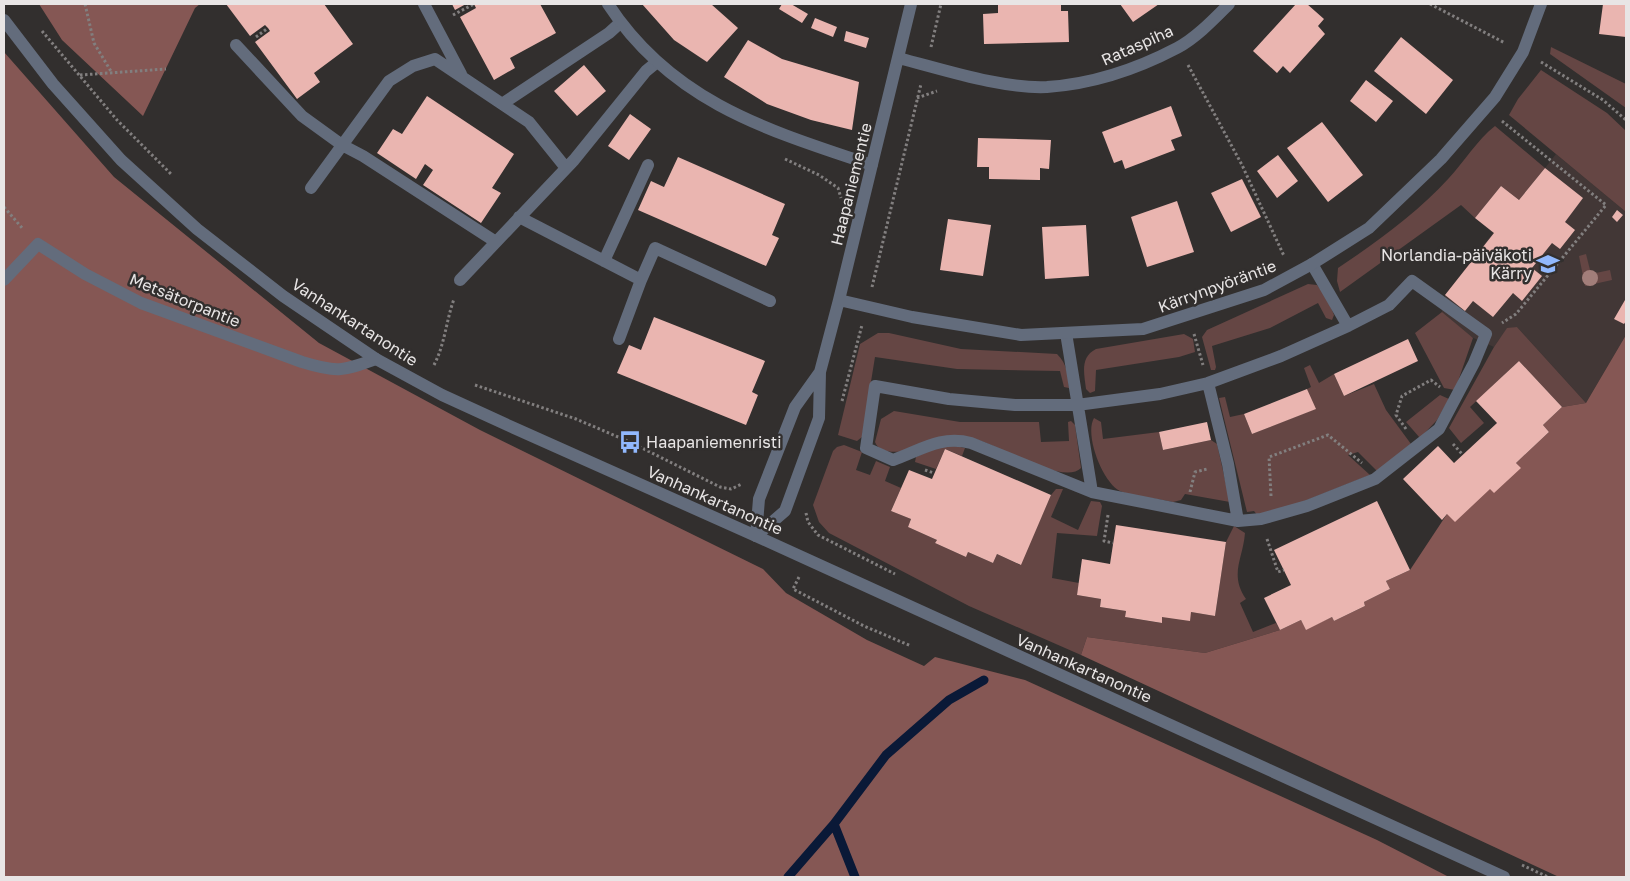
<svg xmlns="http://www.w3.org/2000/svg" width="1630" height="881" font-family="'Golos Text',sans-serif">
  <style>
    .built { fill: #423736 }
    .green { fill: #654644 }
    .forest { fill: #855754 }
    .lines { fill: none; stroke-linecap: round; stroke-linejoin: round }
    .stream { stroke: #0a1937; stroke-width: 9 }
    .building { fill: #eab5b0 }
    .path { stroke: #827f7f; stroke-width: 3; stroke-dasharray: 2.5 2.5; stroke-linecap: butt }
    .service { stroke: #636c7c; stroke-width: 12 }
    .minor { stroke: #636c7c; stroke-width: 12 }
    .tertiary { stroke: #636c7c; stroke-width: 12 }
    .tree { fill: #a27e7a }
    .labels { text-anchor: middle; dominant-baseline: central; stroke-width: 5; stroke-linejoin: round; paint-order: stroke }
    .street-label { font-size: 16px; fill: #e8e5e5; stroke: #322f2e }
    .poi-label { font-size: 16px; fill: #e8e5e5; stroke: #322f2e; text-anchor: end }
  </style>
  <rect width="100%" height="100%" fill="#322f2e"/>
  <path class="built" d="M1556,154L1626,212V335L1586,403L1517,327L1507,329L1494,347L1469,336L1442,312L1445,295L1493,233L1475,218L1501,186L1520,200Z"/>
  <path class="green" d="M1551,47L1626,84V108L1550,54Z
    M1541,70L1607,113L1626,131V212L1509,115L1518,99Z
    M1495,126L1545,168L1519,200L1501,186L1475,218L1461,205L1340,292L1337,281L1338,268C1377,242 1417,213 1449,178C1464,162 1477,140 1495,126Z
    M1586,254L1591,274L1610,270L1612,280L1585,286L1579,256Z
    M1308,284L1317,285L1327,298L1334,315L1332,320L1326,318L1318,303L1270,328L1212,346L1216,367L1215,370H1211L1202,337L1207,330Z
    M1442,312L1473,338L1455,390L1444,388L1415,333Z
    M1517,327L1586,403L1562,407L1519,361L1470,407L1484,423L1461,443L1449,428L1494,347L1507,328Z
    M878,333H889L961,349L1057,354C1067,364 1068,374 1069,388L1064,387L1060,371L957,369L875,357L862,437L857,441L838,435L860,344Z
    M1184,334L1193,339L1195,352L1179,357L1096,370L1095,391L1090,393L1086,389C1084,373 1080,357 1096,349Z
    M1310,365L1319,383L1334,374L1344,396L1374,384L1386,410L1411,444L1377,471L1358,452L1348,455L1370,475L1287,508L1258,516L1254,511L1247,512L1219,398L1225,397L1230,417L1244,414L1252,434L1315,409L1307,389L1311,387L1304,368Z
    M1440,395L1449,399L1437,420L1420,438L1406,422Z
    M894,411L960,422H1039L1041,442L1069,441L1068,422L1071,421L1075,425L1081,468C1063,487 993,441 970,438C950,436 884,467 875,442L881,419Z
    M1094,418L1101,422L1103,439L1159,432L1163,450L1211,440L1217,444L1230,502L1185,494L1181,500L1173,502C1157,498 1135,498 1120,491C1103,483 1084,435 1094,418Z
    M844,445L862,452L856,470L870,475L876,461L890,467L885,481L901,488L891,511L911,519L908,527L937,540L935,543L966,557L968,552L993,563L997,554L1020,565L1051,495L1056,489H1063L1051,517L1078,530L1091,501L1100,502L1102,506L1097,536L1057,533L1052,578L1079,583L1077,595L1101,599L1100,607L1126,611L1125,617L1161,623L1162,617L1191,612L1215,616L1226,542L1234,526L1245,533C1243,559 1229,574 1246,599L1240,603L1253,632L1276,623L1280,630L1205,653L1087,637L1081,655L969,606L829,533L819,522L813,505L833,451L837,447Z
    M950,445L965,448L962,456L945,449L936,469L915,462L916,457L933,449Z"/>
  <path class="forest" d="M39,4H200L195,8L143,116L62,40Z
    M4,52L114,177L319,343L480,430L763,569L786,593L867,640L924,666L935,657L1025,680L1377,840L1449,877H4Z
    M1626,335V877H1559L1081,655L1087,637L1205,653L1280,630L1301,620L1306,629L1332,617L1334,621L1365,606L1364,602L1390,589L1386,581L1410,570L1447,514L1520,468L1516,463L1549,432L1543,425L1562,407L1586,403Z"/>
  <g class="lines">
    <path class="stream" d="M834,824L855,877
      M788,877L834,824L886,755L949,700L984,680"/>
  </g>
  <path class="building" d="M226,4H324L353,44L314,73L320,82L297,99L255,42L270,31L268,28L265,25L250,36Z
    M452,4H466L455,10Z
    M474,4H540L556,33L510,58L515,68L494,80L460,17L476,8Z
    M642,4H711L738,28L707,62L674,40Z
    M782,4H791L808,14L802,23L779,9Z
    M998,4H1061V11H1068L1069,42L984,44L983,14L998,13Z
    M1120,4H1159L1133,22Z
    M1296,4H1307L1324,19L1318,26L1325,34L1290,73L1283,66L1277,73L1253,51Z
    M1603,4H1626V37L1599,34Z
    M815,18L837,27L833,37L811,28Z
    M846,31L869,38L866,48L844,41Z
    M1401,37L1453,80L1426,114L1374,71Z
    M748,40L782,59L859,82L852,130L811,120L767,104L724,77Z
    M584,65L606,91L577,116L554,91Z
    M1366,80L1393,101L1376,122L1350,101Z
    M427,96L514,154L492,188L501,193L481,223L423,185L433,170L425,164L416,179L377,153L393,129L402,134Z
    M1171,106L1182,136L1171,140L1175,150L1125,169L1122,160L1114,163L1102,132Z
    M630,114L651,129L629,160L608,146Z
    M1322,122L1363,175L1328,202L1287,148Z
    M978,138L1051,140L1049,169L1040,168V180L989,179V167H977Z
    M1278,155L1298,181L1277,198L1257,171Z
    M678,157L785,204L772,235L779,238L766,266L638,210L651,181L664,187Z
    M1545,168L1583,198L1565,222L1575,230L1560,249L1552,243L1532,268L1542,276L1522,301L1513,293L1493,317L1473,301L1465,311L1445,295L1494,233L1475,218L1501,186L1519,200Z
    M1242,179L1261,217L1231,232L1211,193Z
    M1177,201L1194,252L1147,267L1131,217Z
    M1617,210L1623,215L1617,222L1612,217Z
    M948,219L991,225L983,276L940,270Z
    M1086,225L1089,276L1045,279L1042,227Z
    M1625,300L1626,321L1624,324L1614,319Z
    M654,317L765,361L752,392L758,395L746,425L617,373L629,345L641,350Z
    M1408,339L1418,361L1344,396L1334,374Z
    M1519,361L1562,407L1543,425L1549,432L1516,463L1521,468L1494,493L1490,489L1455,522L1447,514L1442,520L1403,479L1438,446L1454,463L1497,423L1476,401Z
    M1307,389L1316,409L1252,434L1244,414Z
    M1207,422L1211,440L1163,450L1159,432Z
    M945,449L1051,495L1021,565L997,554L993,563L968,552L966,557L935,543L937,540L908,527L911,519L891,511L909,470L932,479Z
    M1377,501L1410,570L1386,581L1390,589L1364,602L1365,606L1334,621L1332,617L1306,630L1301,620L1280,630L1264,598L1291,585L1274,550Z
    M1116,525L1226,542L1215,616L1191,612L1190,621L1162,617V623L1125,617L1126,611L1100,607L1101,599L1077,595L1082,559L1110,564Z"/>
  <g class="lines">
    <path class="path" d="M85,4L94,43L112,73
      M1430,4L1505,43
      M453,15L474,4
      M42,31L117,120L172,175
      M256,37L268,28
      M931,47L941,4
      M1541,62L1603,100L1626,120
      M1188,65L1242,165L1284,256
      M80,75L166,69
      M917,98L937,91
      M1502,121L1606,205L1516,314L1502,323
      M785,159L819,175L838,188L841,198
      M4,207L23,229
      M872,287L921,84
      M1194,334L1203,365
      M434,365C445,344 446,321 454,299
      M475,385L576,419L630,442L720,487L731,489L742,484
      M842,401L862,325
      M1406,429L1396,415L1402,396L1431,380L1440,387
      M1453,444L1463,455
      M925,470L934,473
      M1190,492L1195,472L1207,469
      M1271,496L1269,457L1328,435L1362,463
      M806,513L808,522L818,535L895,574
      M1108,515L1104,541L1113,543
      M1267,539L1278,572L1284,570
      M799,577L793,589L864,626L911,646
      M1522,865L1548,877"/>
    <path class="service" d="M424,4L461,74
      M236,45L302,116L342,145L363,156L496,242
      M502,104L609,33L620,23
      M311,188L389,81L413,66L435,59L529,122L566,168
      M519,217L641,280L619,339
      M604,261L648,165
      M1312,264L1348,326
      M460,280L574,160L646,71L657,62
      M641,280L655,248L770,301
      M1412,281L1486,334L1474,363L1439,429L1375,479L1307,506L1261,519L1238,521L1092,492L971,443C941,435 921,450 893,460L866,448L875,386L949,399L1015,405H1077L1160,394L1208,383L1281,356L1348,326L1389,305Z
      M1066,333L1092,492
      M1208,383L1228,464L1238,521"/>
    <path class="minor" d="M608,4C672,102 767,130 872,165
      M898,58C942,69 1001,89 1047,87C1092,84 1137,69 1177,48C1196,38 1214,19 1229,4
      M4,280L38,244L85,274L141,303L302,362C338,373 342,371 376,359
      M839,300L912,317L1021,335L1143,329L1264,290L1312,264L1369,228L1441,159L1495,97L1523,52L1541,4
      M756,536L785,511L819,418L820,372L839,300L911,4
      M756,536L759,499L795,407L820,372"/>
    <path class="tertiary" d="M4,20L53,84L121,160L197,229L283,296L376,359L442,395L514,428L756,536L1504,877"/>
  </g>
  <circle class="tree" cx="1590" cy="278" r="8"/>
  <defs>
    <symbol id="school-bare" viewBox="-9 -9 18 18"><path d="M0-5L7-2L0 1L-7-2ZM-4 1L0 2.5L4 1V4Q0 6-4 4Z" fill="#91b8fd" stroke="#322f2e" stroke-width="2.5" paint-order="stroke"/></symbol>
    <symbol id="bus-bare" viewBox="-9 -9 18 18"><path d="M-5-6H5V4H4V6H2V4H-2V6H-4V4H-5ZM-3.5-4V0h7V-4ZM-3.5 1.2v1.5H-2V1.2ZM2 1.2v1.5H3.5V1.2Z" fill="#91b8fd" stroke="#322f2e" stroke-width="2.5" paint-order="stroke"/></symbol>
  </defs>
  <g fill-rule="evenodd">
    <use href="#school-bare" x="1532" y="248" width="32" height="32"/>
    <use href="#bus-bare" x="614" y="426" width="32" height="32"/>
  </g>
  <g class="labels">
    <g class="street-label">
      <text transform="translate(1137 45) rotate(-24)">Rataspiha</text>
      <text transform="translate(851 184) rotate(-76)">Haapaniementie</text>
      <text transform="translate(1217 286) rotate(-20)">Kärrynpyöräntie</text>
      <text transform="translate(185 300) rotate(22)">Metsätorpantie</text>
      <text transform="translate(355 322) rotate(33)">Vanhankartanontie</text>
      <text transform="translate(715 500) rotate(24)">Vanhankartanontie</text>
      <text transform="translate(1084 668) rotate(24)">Vanhankartanontie</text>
    </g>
    <g class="poi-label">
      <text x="1532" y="255">Norlandia-päiväkoti<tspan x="1532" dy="18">Kärry</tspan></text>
      <text x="646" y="442" text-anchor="start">Haapaniemenristi</text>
    </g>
  </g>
  <rect width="1630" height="881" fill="none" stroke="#e8e5e5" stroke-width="10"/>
</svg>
